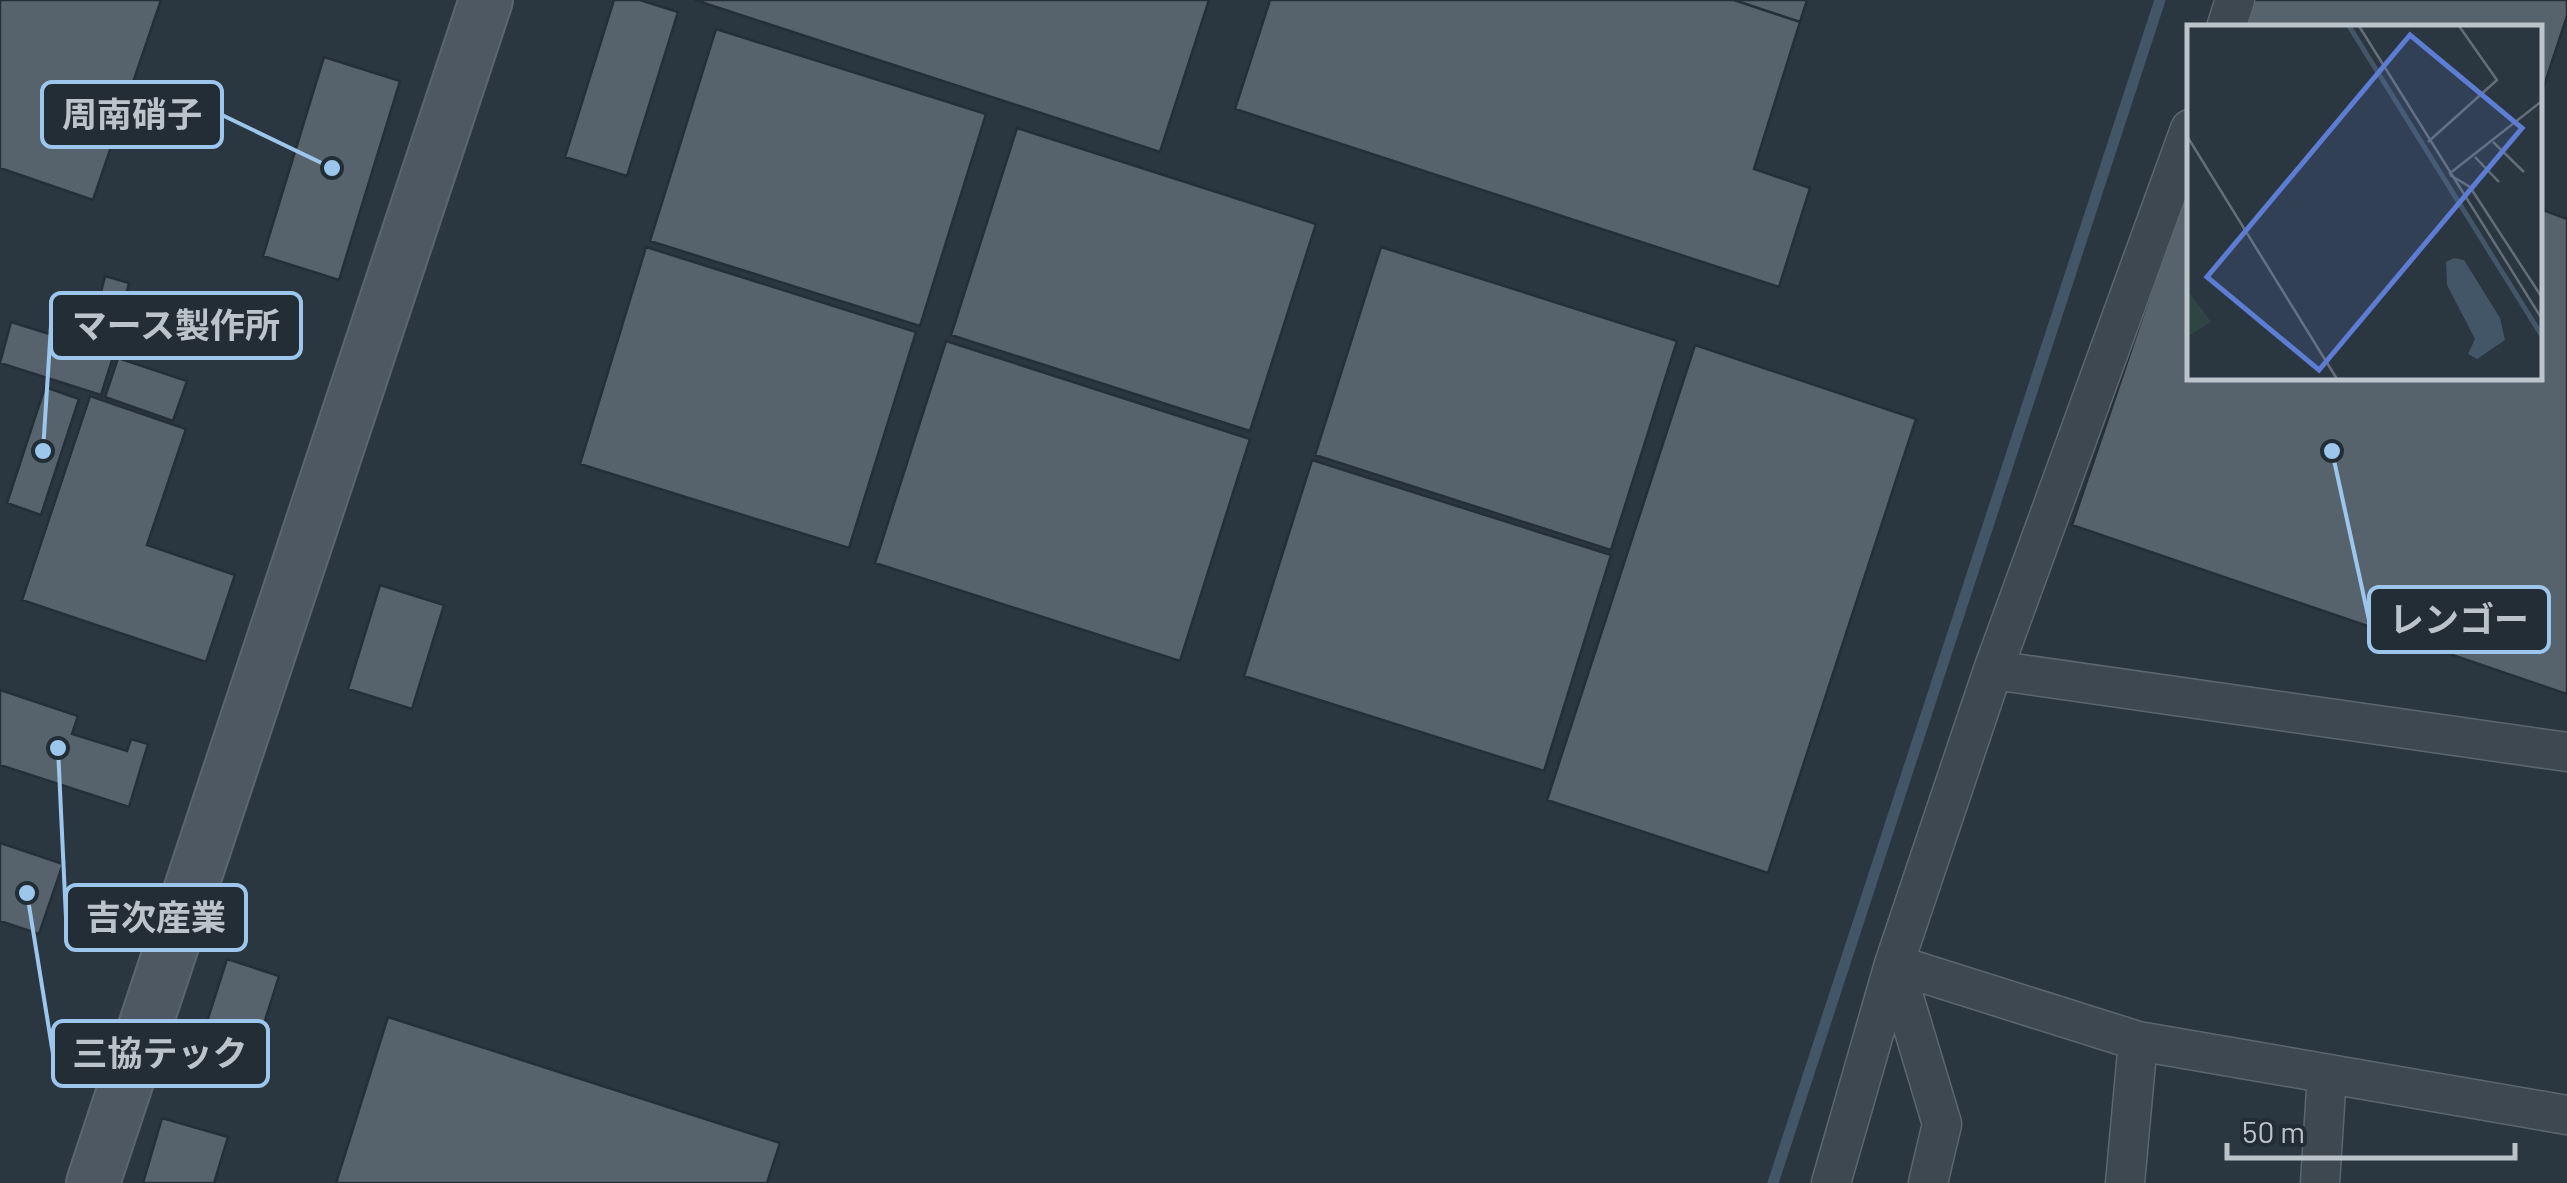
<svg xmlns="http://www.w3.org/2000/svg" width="2567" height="1183" font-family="Barlow,'Noto Sans JP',sans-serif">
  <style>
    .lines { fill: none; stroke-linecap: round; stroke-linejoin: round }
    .stream { stroke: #425667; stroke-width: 11 }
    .building { fill: #56636d; stroke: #252f38; stroke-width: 2.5 }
    .street-casing { stroke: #5c666e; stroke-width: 41 }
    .secondary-casing { stroke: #5c666e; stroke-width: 56 }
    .street { stroke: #3e4851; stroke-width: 38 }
    .secondary { stroke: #4d5863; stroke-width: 52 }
    .inset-river { fill: none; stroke: #425667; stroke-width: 5 }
    .inset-road { fill: none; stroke: #646e78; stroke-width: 2.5 }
    .view { fill: #5c7dd3; fill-opacity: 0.15; stroke: #5c7dd3; stroke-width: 5 }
    .inset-edge { fill: none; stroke: #bbc3cb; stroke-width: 5 }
    .leader { fill: none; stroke: #9dc6ed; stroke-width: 4 }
    .callout-dot { fill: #9dc6ed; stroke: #232d36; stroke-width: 4 }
    .callout { fill: #232d36; stroke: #9dc6ed; stroke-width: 4 }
    .callout-label { font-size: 35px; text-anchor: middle; font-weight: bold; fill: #bbc3cb }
  </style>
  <rect width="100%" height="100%" fill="#2a3640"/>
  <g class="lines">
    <path class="stream" d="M1773,1183L2160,0"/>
  </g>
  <path class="building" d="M0,0H161L93,200L0,168Z
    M614,0H640L678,12L627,176L565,157Z
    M695,0H1209L1160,152Z
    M1270,0H1734L1800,22L1754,169L1810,188L1779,287L1235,109Z
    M1734,0H1807L1800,22Z
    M2249,0H2567V16L2540,98V28H2239Z
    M716,29L986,114L920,326L650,241Z
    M324,57L400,81L339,280L263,256Z
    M1017,128L1316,224L1250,431L951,335Z
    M2190,176V378H2540V209L2567,219V694L2072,525Z
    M646,247L916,332L849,548L580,464Z
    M1381,247L1677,341L1611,550L1315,455Z
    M105,276L129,283L119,322L95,316Z
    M11,322L114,354L101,395L0,363Z
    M946,341L1250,439L1180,661L875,563Z
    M1695,345L1916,419L1768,873L1547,800Z
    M118,358L187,381L173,421L105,397Z
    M45,387L79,399L41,515L7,503Z
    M90,396L186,429L147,545L235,575L206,662L22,600Z
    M1312,460L1611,555L1544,771L1244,676Z
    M380,585L444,605L412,709L348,689Z
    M0,690L78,716L72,734L127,751L131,739L148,744L129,807L0,765Z
    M0,843L63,864L39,934L0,921Z
    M227,959L279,976L248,1075L195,1059Z
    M388,1017L780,1143L767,1183H336Z
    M162,1118L228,1137L214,1183H143Z"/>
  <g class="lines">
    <defs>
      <path id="street" d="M2226,28L2235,0
        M1993,670L2567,752
        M1894,964L2138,1041L2567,1115
        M1894,964L1942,1124L1928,1183
        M1831,1183L1894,964L1993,670L2190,129
        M2125,1183L2138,1041
        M2320,1183L2327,1074"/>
      <path id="secondary" d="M93,1183L486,0"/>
    </defs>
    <use href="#street" class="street-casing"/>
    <use href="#secondary" class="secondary-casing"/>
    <use href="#street" class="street"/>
    <use href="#secondary" class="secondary"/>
  </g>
  <g transform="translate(2187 25)">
    <rect width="355" height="355" fill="#2a3640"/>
    <path d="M0,264L24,297L0,312Z" fill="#2f4543"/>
    <path d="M267,233L277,235L313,293L318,315L290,334L281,329L288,314L260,260L259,237Z" fill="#425667"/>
    <path class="inset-river" d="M162,1L355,311"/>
    <path class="inset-road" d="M172,1L355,294M0,111L150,354M241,117L310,55L272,1M306,117L337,147M288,132L312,157M262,149L355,76M263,150L283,162L354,271"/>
    <path class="view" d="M223,10L335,103L132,345L20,252Z"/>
    <rect width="355" height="355" class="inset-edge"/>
  </g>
  <path class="leader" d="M332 168L222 115M43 451L51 326M2332 451L2369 620M58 748L66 918M27 893L53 1054"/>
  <g class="callout-dot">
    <circle cx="332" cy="168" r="10"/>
    <circle cx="43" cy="451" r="10"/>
    <circle cx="2332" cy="451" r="10"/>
    <circle cx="58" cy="748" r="10"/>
    <circle cx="27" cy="893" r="10"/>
  </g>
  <g class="callout">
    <rect x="42" y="82" width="180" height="65" rx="10"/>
    <rect x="51" y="293" width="250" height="65" rx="10"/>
    <rect x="2369" y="587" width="180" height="65" rx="10"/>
    <rect x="66" y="885" width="180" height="65" rx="10"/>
    <rect x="53" y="1021" width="215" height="65" rx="10"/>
  </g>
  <g class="callout-label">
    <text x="132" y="127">周南硝子</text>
    <text x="176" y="338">マース製作所</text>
    <text x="2459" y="632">レンゴー</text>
    <text x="156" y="930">吉次産業</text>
    <text x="160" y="1066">三協テック</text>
  </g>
  <path d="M2227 1143v15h288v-15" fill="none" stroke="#bbc3cb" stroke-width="5"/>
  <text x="2242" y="1143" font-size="30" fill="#bbc3cb" stroke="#232d36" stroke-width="8" paint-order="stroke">50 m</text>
</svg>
